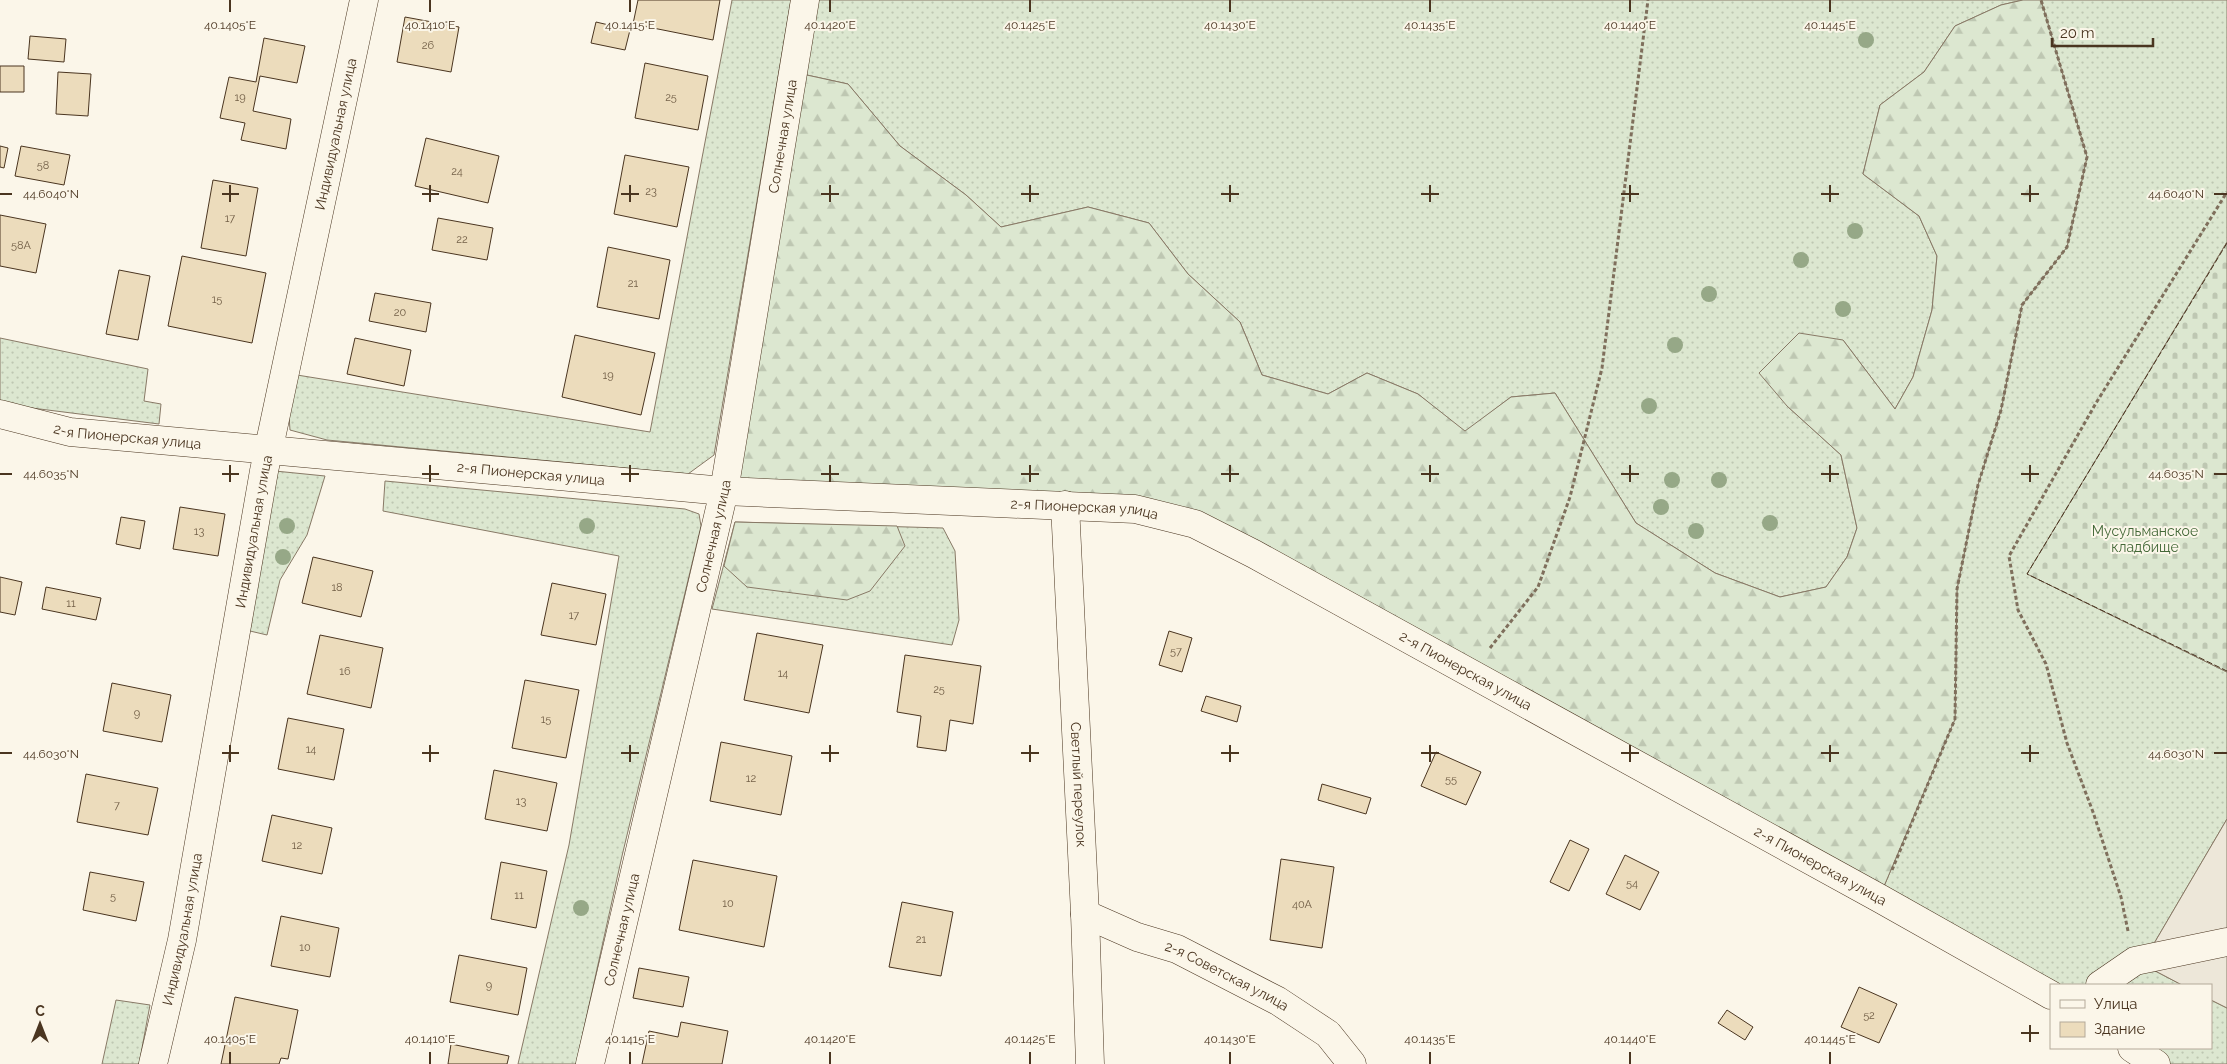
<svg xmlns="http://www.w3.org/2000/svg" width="2227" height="1064" font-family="Raleway,sans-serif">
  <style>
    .grass { fill: url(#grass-dots); stroke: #887966 }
    .forest { fill: url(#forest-firs); stroke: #887966 }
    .cemetery { fill: url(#cemetery-stones); stroke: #887966 }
    .parking { fill: #ede7d9; stroke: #887966 }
    .building { fill: #ecdcbc; stroke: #4a3520 }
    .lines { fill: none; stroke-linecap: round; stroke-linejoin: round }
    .minor-casing { stroke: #4a3520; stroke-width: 29 }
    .path { stroke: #7f6f5c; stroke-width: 3; stroke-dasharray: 4 2.5; stroke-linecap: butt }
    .minor { stroke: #fbf6e9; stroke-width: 28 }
    .fence { stroke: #4a3520; stroke-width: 1; stroke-dasharray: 6 2.5; stroke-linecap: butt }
    .tree { fill: #96a887 }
    .ticks { fill: none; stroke: #4a3520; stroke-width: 2 }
    .labels { text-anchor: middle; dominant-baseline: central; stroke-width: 4; stroke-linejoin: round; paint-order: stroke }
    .number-label { font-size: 11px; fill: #725f47 }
    .street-label { font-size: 14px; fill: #4a3520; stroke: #fbf6e9 }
    .park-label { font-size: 14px; fill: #436837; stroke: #fbf6e9 }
    .ticks-label { font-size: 12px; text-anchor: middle; fill: #4a3520; stroke: #fbf6e9; stroke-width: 4; stroke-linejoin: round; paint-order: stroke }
  </style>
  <defs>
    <pattern id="grass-dots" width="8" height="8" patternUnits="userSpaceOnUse" patternTransform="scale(1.25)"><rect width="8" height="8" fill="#dce7d0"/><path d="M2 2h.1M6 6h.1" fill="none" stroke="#bec7b2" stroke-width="1.8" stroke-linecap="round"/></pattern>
    <pattern id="forest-firs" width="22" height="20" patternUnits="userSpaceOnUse" patternTransform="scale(1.25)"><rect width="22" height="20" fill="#dce7d0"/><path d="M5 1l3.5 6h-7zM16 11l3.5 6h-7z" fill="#bec7b2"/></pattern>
    <pattern id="cemetery-stones" width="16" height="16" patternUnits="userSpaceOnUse" patternTransform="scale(1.25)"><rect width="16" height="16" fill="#dce7d0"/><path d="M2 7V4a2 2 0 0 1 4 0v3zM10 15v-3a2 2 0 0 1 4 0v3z" fill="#bec7b2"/></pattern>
  </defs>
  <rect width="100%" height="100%" fill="#fbf6e9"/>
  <path class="grass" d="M732,0H791L714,455L688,474L327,440L290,430L289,416L297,375L650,432Z
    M805,0H2023L2001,5L1955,26L1924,72L1880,105L1863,174L1919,216L1937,256L1932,310L1913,377L1895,409L1843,340L1787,406L1841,455L1857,528L1847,557L1826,587L1780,597L1715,573L1636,523L1555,393L1511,397L1465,432L1418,394L1367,373L1328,394L1262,375L1240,322L1188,274L1149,223L1088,207L1001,227L966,195L900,146L848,84L793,72Z
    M2041,0H2227V242L2028,574L2227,672V819L2142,964L2182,985H2051L1879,898L1955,719L1957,589L1978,485L2001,410L2022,305L2067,247L2087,157Z
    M0,338L148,369L144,401L161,404L159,424L0,404Z
    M275,471L325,476L307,535L280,580L267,635L250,631Z
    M385,481L685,509L699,514L701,526L622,856L576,1064H518L569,845L619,556L383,511Z
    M735,522L943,528L955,551L959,620L952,645L712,609Z
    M116,1000L150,1005L139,1064H102Z
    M2211,1000L2227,1008V1064H2156L2132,1048H2211Z"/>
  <path class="forest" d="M2023,0H2041L2087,157L2067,247L2022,305L2001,410L1978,485L1957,589L1955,719L1879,898L1195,524L724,491L793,72L848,84L900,146L966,195L1001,227L1088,207L1149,223L1188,274L1240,322L1262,375L1328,394L1367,373L1418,394L1465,431L1511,397L1555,393L1636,523L1715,573L1780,597L1826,587L1847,557L1857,528L1841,455L1787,406L1759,373L1799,333L1843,340L1895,409L1913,377L1932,310L1937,256L1919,216L1863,174L1880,105L1924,72L1955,26L2001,5Z
    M735,522L897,526L905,546L870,591L847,600L747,587L724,566Z"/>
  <path class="cemetery" d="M2227,242V672L2027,574Z"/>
  <path class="parking" d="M2227,819V1008L2211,1000V985H2182L2142,964Z"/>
  <path class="building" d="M638,0H720L713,40L633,24Z
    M405,17L459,27L451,72L397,62Z
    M596,22L630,30L625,50L591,43Z
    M30,36L66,39L64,62L28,59Z
    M264,38L305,46L297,83L260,76L253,111L291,119L286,149L241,140L245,123L220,118L229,77L256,82Z
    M645,63L708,76L698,130L635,118Z
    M0,66H24V92H0Z
    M58,72L91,74L88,116L56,114Z
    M426,138L499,156L488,203L415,186Z
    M0,146L8,148L4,168L0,167Z
    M21,146L70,155L64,185L15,176Z
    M625,155L689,167L677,227L614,214Z
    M213,180L258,188L246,256L201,248Z
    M0,215L46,224L36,273L0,266Z
    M438,218L493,228L487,260L432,250Z
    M608,247L670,260L659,319L597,307Z
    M182,256L266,273L252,343L168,326Z
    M119,270L150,276L138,340L106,334Z
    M375,293L431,303L426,332L369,321Z
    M575,335L655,353L641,415L562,397Z
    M355,338L411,350L404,386L347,374Z
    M180,507L225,514L218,556L173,549Z
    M121,517L145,521L140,549L116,544Z
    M313,557L373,571L361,617L302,603Z
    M0,577L22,582L15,615L0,612Z
    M552,583L606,594L596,645L541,635Z
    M46,587L101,598L96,620L42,609Z
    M1169,631L1192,638L1182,672L1159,665Z
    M757,633L823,645L809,713L744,700Z
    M320,635L383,648L371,708L307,694Z
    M905,655L981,666L973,724L950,720L946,751L917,747L921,716L897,712Z
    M525,680L579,690L566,758L512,748Z
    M112,683L171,695L162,742L103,731Z
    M1206,696L1241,706L1237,722L1201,711Z
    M288,718L344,729L334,780L278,769Z
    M721,742L792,756L781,815L710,801Z
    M1436,752L1481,772L1466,805L1421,786Z
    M494,770L557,783L547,831L485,819Z
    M86,774L158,788L148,835L77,822Z
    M1322,784L1371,798L1366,814L1318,800Z
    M272,815L332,828L322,874L262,861Z
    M1570,840L1589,849L1569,891L1550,882Z
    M1625,855L1659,872L1640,910L1606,894Z
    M1281,859L1334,867L1322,948L1270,940Z
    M693,860L777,876L764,947L679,930Z
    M501,862L547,871L536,928L491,919Z
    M90,872L144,882L136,921L83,910Z
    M902,902L953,912L941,976L889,967Z
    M281,916L339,928L330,977L271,966Z
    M459,955L527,968L518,1015L450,1002Z
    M639,968L689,977L683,1007L633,998Z
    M1859,987L1897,1004L1879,1043L1841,1027Z
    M235,997L298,1010L288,1059L281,1058L279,1064H221Z
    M1727,1010L1753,1027L1745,1040L1718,1023Z
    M681,1022L728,1031L722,1064H642L649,1031L678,1037Z
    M451,1044L509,1056L507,1064H448Z"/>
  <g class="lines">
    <defs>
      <g id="minor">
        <path id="s1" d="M0,414L70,432L724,491L1135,509L1195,524L1254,554L1879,898L2051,995"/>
        <path id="s2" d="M1065,505L1085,914L1090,1064"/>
        <path id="s3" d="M1085,914L1137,937L1177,949L1278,1001L1328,1034L1352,1064"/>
        <path d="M2100,985L2135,961L2227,942"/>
        <path d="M2132,1048L2156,1064"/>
        <path id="s4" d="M153,1064L182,940L264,471L364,0"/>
        <path id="s5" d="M590,1064L724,491L805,0"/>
      </g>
    </defs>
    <use href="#minor" class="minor-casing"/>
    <path class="path" d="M1490,648L1538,587L1570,497L1602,368L1648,0
      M1892,870L1955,719L1957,589L1978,485L2001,410L2022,305L2067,247L2087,157L2041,0
      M2128,931L2121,897L2093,812L2067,743L2046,664L2018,610L2009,556L2096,403L2227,192"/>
    <use href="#minor" class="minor"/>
    <path class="fence" d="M2227,243L2027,574L2227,671"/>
  </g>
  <g class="tree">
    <circle cx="1866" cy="40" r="8"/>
    <circle cx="1855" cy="231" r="8"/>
    <circle cx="1801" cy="260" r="8"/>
    <circle cx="1709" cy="294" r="8"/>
    <circle cx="1843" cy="309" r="8"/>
    <circle cx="1675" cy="345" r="8"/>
    <circle cx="1649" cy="406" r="8"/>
    <circle cx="1672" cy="480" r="8"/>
    <circle cx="1719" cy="480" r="8"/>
    <circle cx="1661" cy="507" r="8"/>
    <circle cx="1770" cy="523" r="8"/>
    <circle cx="287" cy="526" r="8"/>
    <circle cx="587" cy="526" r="8"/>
    <circle cx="1696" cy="531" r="8"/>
    <circle cx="283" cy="557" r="8"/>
    <circle cx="581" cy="908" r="8"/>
  </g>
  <path class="ticks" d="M230,0V12M430,0V12M630,0V12M830,0V12M1030,0V12M1230,0V12M1430,0V12M1630,0V12M1830,0V12M230,185V202M430,185V202M630,185V202M830,185V202M1030,185V202M1230,185V202M1430,185V202M1630,185V202M1830,185V202M2030,185V202M0,194H12M222,194H239M422,194H439M621,194H639M821,194H839M1021,194H1039M1221,194H1239M1421,194H1439M1621,194H1639M1821,194H1839M2021,194H2039M2214,194H2227M230,465V482M430,465V482M630,465V482M830,465V482M1030,465V482M1230,465V482M1430,465V482M1630,465V482M1830,465V482M2030,465V482M0,474H12M222,474H239M422,474H439M621,474H639M821,474H839M1021,474H1039M1221,474H1239M1421,474H1439M1621,474H1639M1821,474H1839M2021,474H2039M2214,474H2227M230,745V762M430,745V762M630,745V762M830,745V762M1030,745V762M1230,745V762M1430,745V762M1630,745V762M1830,745V762M2030,745V762M0,753H12M222,753H239M422,753H439M621,753H639M821,753H839M1021,753H1039M1221,753H1239M1421,753H1439M1621,753H1639M1821,753H1839M2021,753H2039M2214,753H2227M2030,1025V1042M2021,1033H2039M230,1052V1064M430,1052V1064M630,1052V1064M830,1052V1064M1030,1052V1064M1230,1052V1064M1430,1052V1064M1630,1052V1064M1830,1052V1064"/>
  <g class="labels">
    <g class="number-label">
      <text x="428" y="45">26</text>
      <text x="240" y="97">19</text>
      <text x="671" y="97">25</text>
      <text x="43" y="165">58</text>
      <text x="457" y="171">24</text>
      <text x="651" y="191">23</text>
      <text x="230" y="218">17</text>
      <text x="462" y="239">22</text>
      <text x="21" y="245">58А</text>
      <text x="633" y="283">21</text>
      <text x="217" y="299">15</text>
      <text x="400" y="312">20</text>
      <text x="608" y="375">19</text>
      <text x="199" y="531">13</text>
      <text x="337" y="587">18</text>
      <text x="71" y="603">11</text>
      <text x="574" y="615">17</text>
      <text x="1176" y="651">57</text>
      <text x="345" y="671">16</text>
      <text x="783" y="673">14</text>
      <text x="939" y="689">25</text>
      <text x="137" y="713">9</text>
      <text x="546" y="719">15</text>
      <text x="311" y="749">14</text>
      <text x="751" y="778">12</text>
      <text x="1451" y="779">55</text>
      <text x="521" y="801">13</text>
      <text x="117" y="805">7</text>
      <text x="297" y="845">12</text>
      <text x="1632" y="883">54</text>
      <text x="519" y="895">11</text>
      <text x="113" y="896">5</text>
      <text x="728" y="903">10</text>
      <text x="1302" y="904">40А</text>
      <text x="921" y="939">21</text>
      <text x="305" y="947">10</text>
      <text x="489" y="985">9</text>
      <text x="1869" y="1015">52</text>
    </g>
    <g class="street-label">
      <text stroke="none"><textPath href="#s4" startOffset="948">Индивидуальная улица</textPath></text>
      <text stroke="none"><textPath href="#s5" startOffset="948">Солнечная улица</textPath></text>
      <text stroke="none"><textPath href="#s1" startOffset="130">2-я Пионерская улица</textPath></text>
      <text stroke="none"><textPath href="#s1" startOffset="535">2-я Пионерская улица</textPath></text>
      <text stroke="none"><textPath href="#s1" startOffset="1090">2-я Пионерская улица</textPath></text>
      <text stroke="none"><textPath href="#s4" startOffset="542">Индивидуальная улица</textPath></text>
      <text stroke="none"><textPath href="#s5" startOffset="542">Солнечная улица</textPath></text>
      <text stroke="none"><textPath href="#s1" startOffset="1510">2-я Пионерская улица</textPath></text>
      <text stroke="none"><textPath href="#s2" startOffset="280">Светлый переулок</textPath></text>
      <text stroke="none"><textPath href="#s1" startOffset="1915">2-я Пионерская улица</textPath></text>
      <text stroke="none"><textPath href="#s4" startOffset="138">Индивидуальная улица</textPath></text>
      <text stroke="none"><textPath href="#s5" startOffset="138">Солнечная улица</textPath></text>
      <text stroke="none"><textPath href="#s3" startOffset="155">2-я Советская улица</textPath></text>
    </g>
    <g class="park-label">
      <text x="2145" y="531">Мусульманское<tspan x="2145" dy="16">кладбище</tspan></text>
    </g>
  </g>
  <g class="ticks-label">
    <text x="230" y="29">40.1405°E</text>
    <text x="430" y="29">40.1410°E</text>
    <text x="630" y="29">40.1415°E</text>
    <text x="830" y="29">40.1420°E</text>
    <text x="1030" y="29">40.1425°E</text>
    <text x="1230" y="29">40.1430°E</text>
    <text x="1430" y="29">40.1435°E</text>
    <text x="1630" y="29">40.1440°E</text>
    <text x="1830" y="29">40.1445°E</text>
    <text x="51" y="198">44.6040°N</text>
    <text x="2176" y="198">44.6040°N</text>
    <text x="51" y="478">44.6035°N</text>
    <text x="2176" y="478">44.6035°N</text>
    <text x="51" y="758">44.6030°N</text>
    <text x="2176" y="758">44.6030°N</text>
    <text x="230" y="1043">40.1405°E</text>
    <text x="430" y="1043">40.1410°E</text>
    <text x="630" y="1043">40.1415°E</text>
    <text x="830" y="1043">40.1420°E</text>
    <text x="1030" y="1043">40.1425°E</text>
    <text x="1230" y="1043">40.1430°E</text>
    <text x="1430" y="1043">40.1435°E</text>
    <text x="1630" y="1043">40.1440°E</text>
    <text x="1830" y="1043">40.1445°E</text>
  </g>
  <rect x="2050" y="984" width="162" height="65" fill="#fbf6e9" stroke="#b4a999"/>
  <rect x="2060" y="1000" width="25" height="8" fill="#fbf6e9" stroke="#b4a999"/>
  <text x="2094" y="1009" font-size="15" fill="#4a3520">Улица</text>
  <rect x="2060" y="1022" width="25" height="15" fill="#ecdcbc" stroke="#b4a999"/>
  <text x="2094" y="1034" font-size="15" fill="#4a3520">Здание</text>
  <g transform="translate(40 1024)" stroke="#fbf6e9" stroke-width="4" paint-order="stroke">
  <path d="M0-4L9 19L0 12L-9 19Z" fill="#4a3520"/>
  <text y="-8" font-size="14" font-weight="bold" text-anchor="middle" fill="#4a3520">С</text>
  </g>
  <path d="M2052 38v8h101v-8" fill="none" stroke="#4a3520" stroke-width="2.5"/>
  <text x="2060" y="38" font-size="15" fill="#4a3520" stroke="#fbf6e9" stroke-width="4" paint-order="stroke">20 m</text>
</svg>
